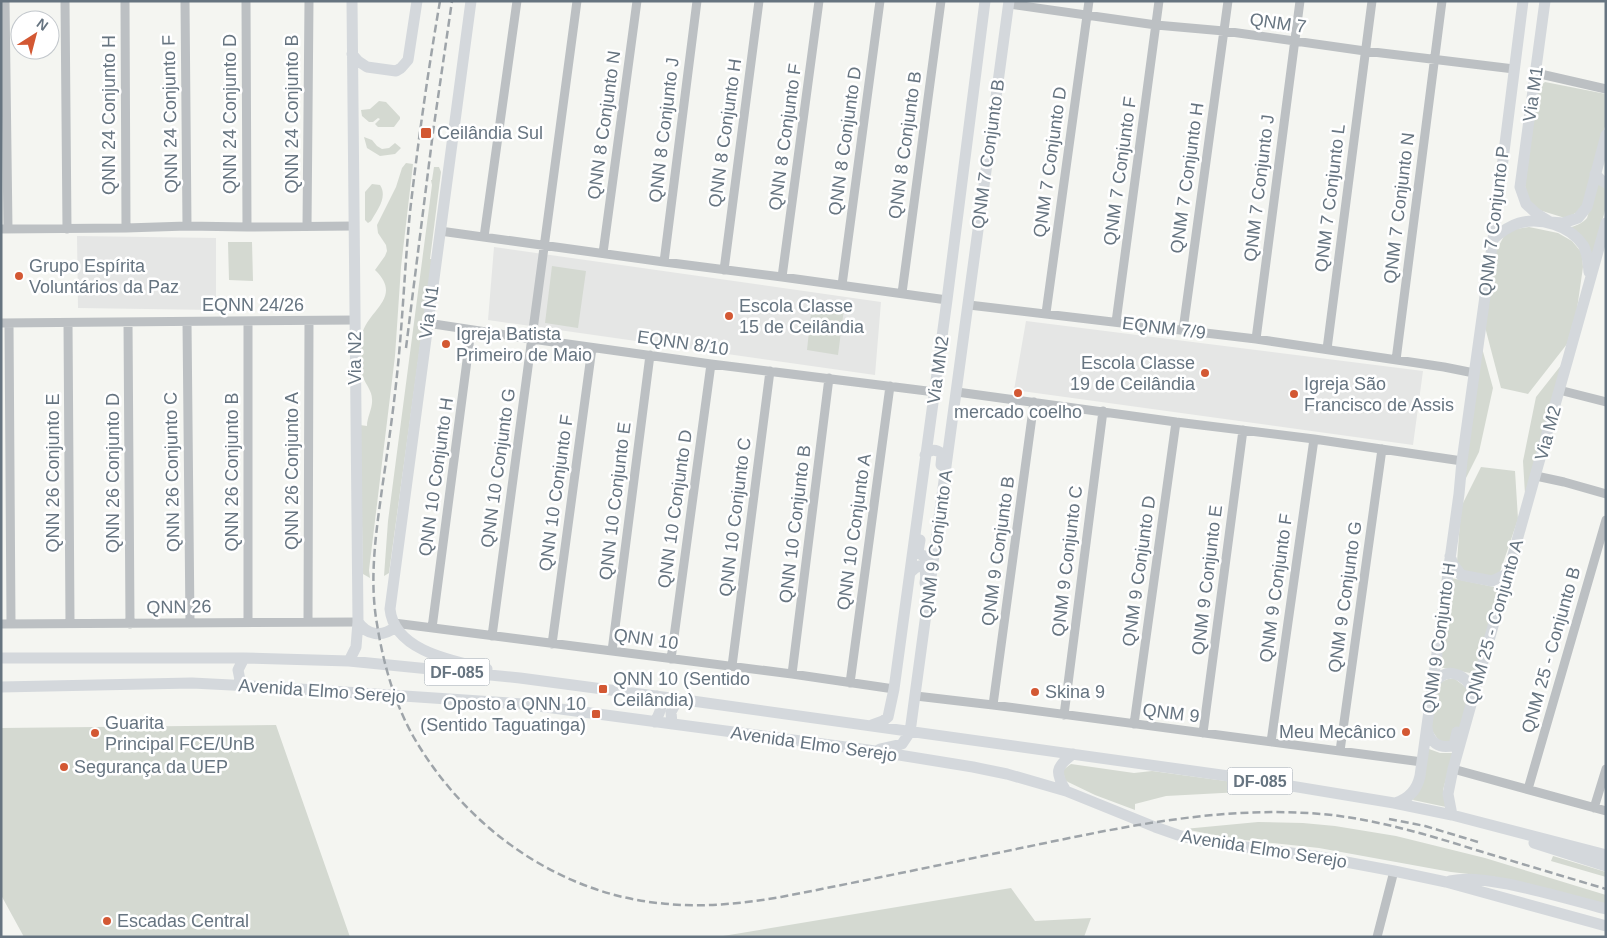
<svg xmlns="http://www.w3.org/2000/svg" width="1607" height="938" font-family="Helvetica,sans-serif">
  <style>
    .built { fill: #e5e6e5 }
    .green { fill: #d4d9d1 }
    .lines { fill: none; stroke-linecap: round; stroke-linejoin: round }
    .minor { stroke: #bcc0c3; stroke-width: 9 }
    .major { stroke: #d4d8dc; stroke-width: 11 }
    .rail { stroke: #9ea4a9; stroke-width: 2.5; stroke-dasharray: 8 4; stroke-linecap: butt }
    .poi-dot { fill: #d35833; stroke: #fff; stroke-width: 2 }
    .labels { text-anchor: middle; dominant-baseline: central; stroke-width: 5; stroke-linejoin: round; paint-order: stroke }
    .shield { fill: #fff; stroke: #949ea6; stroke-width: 1 }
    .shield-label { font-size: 16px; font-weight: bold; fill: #667480 }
    .street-label { font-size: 18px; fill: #667480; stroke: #fff }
    .poi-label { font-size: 18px; fill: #667480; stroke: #fff; text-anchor: start }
  </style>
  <rect width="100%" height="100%" fill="#f4f5f1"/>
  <path class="built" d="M77,236L216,238V310L78,308Z
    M494,247L881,302L875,375L488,320Z
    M1026,321L1423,371L1413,445L1014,390Z"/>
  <path class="green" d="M1545,82L1606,94V123L1582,207L1580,211L1565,218L1539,210L1530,203L1525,186L1537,95L1539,87Z
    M379,101L386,102L400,117V119L394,127H378L375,124L380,119L378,118L373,122H369L362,116L361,110L370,109Z
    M364,137L372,140L377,146L382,149L389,148L395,143L401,148L395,154L380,156L367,148Z
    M406,163L413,164L401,267L395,356L369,570L370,578L363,574L360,425L367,426C367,417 373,408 372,399C372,391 366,385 363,377C361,372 361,341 362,335C367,310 404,298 375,270L385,256L387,251L386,245L378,233L377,225L396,187L402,168Z
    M434,167H439L441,172L430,259H432L389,573L384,576L388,521L432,185L431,180H432Z
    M1598,183L1606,189V207L1592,257L1568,228C1575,226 1582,224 1587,218Z
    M372,184L380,185C388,197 377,210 371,221L368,223L365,220V192Z
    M1529,227L1558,233L1572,241L1582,253L1583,267L1577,309L1567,344L1528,394L1501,388L1485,327L1494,255L1504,236L1515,229Z
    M228,242H252L253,281L229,280Z
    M552,266L586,271L578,328L545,323Z
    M812,304L844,309L838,355L807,350Z
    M1482,348L1493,388L1479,452L1463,484Z
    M1562,364L1525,494L1523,461L1536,397Z
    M1481,467L1515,471L1518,519L1500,572L1493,577L1465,572L1457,562L1461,507Z
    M1451,578L1499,588L1475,674L1439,667Z
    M1448,679H1455L1467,688L1469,696L1460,728L1452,740L1447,743L1439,741L1431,729L1437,686L1439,683Z
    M276,725L350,937H24L1,895V728Z
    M1429,749L1440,753H1453L1443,790L1446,807L1413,800Z
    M1071,764L1134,773L1152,771L1284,789L1283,793L1241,792L1166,796L1135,804V810L1095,795L1068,782L1065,780L1063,770Z
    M1258,822L1303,823L1335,826L1396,836L1485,858L1606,895V906L1495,877L1451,872L1319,848L1235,839L1184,829Z
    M1553,856L1606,872V877L1551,861Z
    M1011,888L1035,921L1091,918L1084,937H717Z"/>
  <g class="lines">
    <path class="minor" d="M5,1L8,229
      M65,1L67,229
      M125,1L126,228
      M185,1L187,226
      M246,1L247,227
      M1009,4L1156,25L1224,31L1365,51L1514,69
      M1536,73L1606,89
      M307,226L309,1
      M1,229L126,228L187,226L247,227L354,226
      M440,231L664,262L782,277L947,300
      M484,237L517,1
      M603,253L637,1
      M664,262L697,1
      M724,270L759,1
      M782,277L819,1
      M842,285L880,1
      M902,293L941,1
      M969,305L1256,339L1444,367L1474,373
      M1046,313L1089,1
      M248,321V622
      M128,322L130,624
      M187,322L190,623
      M1116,322L1159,1
      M1,323L355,320
      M9,323L11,624
      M68,323L70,623
      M427,323L532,339L711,364L935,392
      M1183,330L1228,1
      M1256,339L1300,1
      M1327,349L1372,1
      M1396,360L1442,1
      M1559,390L1606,402
      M957,392L1176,422L1314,439L1462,461
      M1536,476L1564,482L1606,494
      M308,622L309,321
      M394,623L792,674L894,689
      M1,624L358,622
      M432,628L471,330
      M492,636L577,1
      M552,644L592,348
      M612,651L650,355
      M671,659L711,364
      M732,666L770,371
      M792,674L829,378
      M850,683L890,386
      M916,696L993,705L1422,762
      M993,705L1034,402
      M1064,715L1103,411
      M1134,724L1176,422
      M1203,733L1243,430
      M1271,742L1314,439
      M1340,751L1382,449
      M1453,769L1606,811
      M1528,789L1606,520
      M1594,808L1606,769
      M1377,937L1394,871"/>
    <path class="major" d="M471,1L390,609C394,651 453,661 487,669
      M1545,1L1520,187L1526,204L1537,214L1550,222L1563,223L1578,218L1587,207L1606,135
      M352,54L358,61L367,67L396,71L401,68L408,60L417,1
      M1595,174L1601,180L1606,183
      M1493,239C1501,232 1509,226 1519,223C1541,217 1570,226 1583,245C1588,253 1588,263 1589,272
      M925,455C930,449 936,449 942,454L941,465
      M920,540L918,552L923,556H930L935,549
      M1450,556L1453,564L1461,575L1492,581L1507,574
      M910,573C923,558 927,569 925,583
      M358,622C367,635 382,638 395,627
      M1,658H244L349,661L520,678L678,699L1243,778L1394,803L1452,815L1606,855
      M349,661L356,647L358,622L352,1
      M241,685L238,670L244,658
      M1,687L192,683L270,687L523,704L868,750L973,767L1007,774L1066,791L1155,827L1178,835L1201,841L1314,856L1394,871L1446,882L1606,926
      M1432,687C1444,664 1465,673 1474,692
      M655,722C660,712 664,706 657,696
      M672,724L671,712L678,699
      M872,725L883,721L888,717L894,689L947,300L985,1
      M1427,727C1428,742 1440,750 1454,745L1457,732
      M880,749L902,744L910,732L1009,1
      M1066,791C1055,773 1055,767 1073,754
      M1395,803C1409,799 1417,790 1420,776L1459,494L1462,461L1493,239L1523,1
      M1452,815L1448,794L1453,769L1606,223
      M1534,843L1606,866
      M1450,881C1470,877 1488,881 1508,884C1541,891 1573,900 1606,909"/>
    <path class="rail" d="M440,1C428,71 418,142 410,212C405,263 403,314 398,365C394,406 388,448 382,489C376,533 369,579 377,624C383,662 394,702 413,736C464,825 555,892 658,903C700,908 740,904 781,897C863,881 945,864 1026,847C1127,826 1228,804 1332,815C1381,821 1429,835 1476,850C1519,863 1562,876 1606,889
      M406,348L433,132L452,1
      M1389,819L1425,826L1478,842"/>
  </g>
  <g class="poi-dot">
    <rect x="420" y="127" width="12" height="12" rx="2.5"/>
    <circle cx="19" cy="276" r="5"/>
    <circle cx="729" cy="316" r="5"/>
    <circle cx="446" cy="344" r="5"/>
    <circle cx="1205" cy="373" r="5"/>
    <circle cx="1018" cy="393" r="5"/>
    <circle cx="1294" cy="394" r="5"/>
    <rect x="598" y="684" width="10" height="10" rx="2.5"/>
    <circle cx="1035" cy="692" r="5"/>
    <rect x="591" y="709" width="10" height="10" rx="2.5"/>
    <circle cx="1406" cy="732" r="5"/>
    <circle cx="95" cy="733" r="5"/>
    <circle cx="64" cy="767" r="5"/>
    <circle cx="107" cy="921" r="5"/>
  </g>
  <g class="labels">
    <g class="shield">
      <rect x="424.5" y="658.5" width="65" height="27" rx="4"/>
      <rect x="1227.5" y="767.5" width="65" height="27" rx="4"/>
    </g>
    <g class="shield-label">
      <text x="457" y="672">DF-085</text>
      <text x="1260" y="781">DF-085</text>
    </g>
    <g class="street-label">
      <text transform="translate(1278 23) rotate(8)">QNM 7</text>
      <text transform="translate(1533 94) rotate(-82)">Via M1</text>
      <text transform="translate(170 114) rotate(-91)">QNN 24 Conjunto F</text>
      <text transform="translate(230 114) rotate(-90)">QNN 24 Conjunto D</text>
      <text transform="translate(292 114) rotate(-90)">QNN 24 Conjunto B</text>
      <text transform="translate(109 115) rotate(-90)">QNN 24 Conjunto H</text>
      <text transform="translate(604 125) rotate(-82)">QNN 8 Conjunto N</text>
      <text transform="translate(664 130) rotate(-83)">QNN 8 Conjunto J</text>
      <text transform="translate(725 133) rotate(-82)">QNN 8 Conjunto H</text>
      <text transform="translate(785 137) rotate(-82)">QNN 8 Conjunto F</text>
      <text transform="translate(845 141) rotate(-82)">QNN 8 Conjunto D</text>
      <text transform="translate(905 145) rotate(-82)">QNN 8 Conjunto B</text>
      <text transform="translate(988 154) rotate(-82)">QNM 7 Conjunto B</text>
      <text transform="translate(1050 162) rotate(-82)">QNM 7 Conjunto D</text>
      <text transform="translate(1120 171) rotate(-82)">QNM 7 Conjunto F</text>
      <text transform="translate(1187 178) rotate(-82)">QNM 7 Conjunto H</text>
      <text transform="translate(1259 188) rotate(-83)">QNM 7 Conjunto J</text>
      <text transform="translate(1330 198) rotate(-83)">QNM 7 Conjunto L</text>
      <text transform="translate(1399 208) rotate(-83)">QNM 7 Conjunto N</text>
      <text transform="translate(1494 221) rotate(-83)">QNM 7 Conjunto P</text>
      <text x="253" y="305">EQNN 24/26</text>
      <text transform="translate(429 312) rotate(-82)">Via N1</text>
      <text transform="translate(1164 328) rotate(7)">EQNM 7/9</text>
      <text transform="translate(683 343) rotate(8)">EQNN 8/10</text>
      <text transform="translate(355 358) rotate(-90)">Via N2</text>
      <text transform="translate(938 370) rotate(-82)">Via MN2</text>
      <text transform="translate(1548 433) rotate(-75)">Via M2</text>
      <text transform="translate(498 468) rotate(-82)">QNN 10 Conjunto G</text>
      <text transform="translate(292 471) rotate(-90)">QNN 26 Conjunto A</text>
      <text transform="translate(172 472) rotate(-91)">QNN 26 Conjunto C</text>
      <text transform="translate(232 472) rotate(-90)">QNN 26 Conjunto B</text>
      <text transform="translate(53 473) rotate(-90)">QNN 26 Conjunto E</text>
      <text transform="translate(113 473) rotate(-90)">QNN 26 Conjunto D</text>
      <text transform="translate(436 477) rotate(-82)">QNN 10 Conjunto H</text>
      <text transform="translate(556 493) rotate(-82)">QNN 10 Conjunto F</text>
      <text transform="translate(615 501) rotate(-83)">QNN 10 Conjunto E</text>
      <text transform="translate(675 509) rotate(-82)">QNN 10 Conjunto D</text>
      <text transform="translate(735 517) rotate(-83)">QNN 10 Conjunto C</text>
      <text transform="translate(795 524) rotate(-83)">QNN 10 Conjunto B</text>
      <text transform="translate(854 532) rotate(-82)">QNN 10 Conjunto A</text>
      <text transform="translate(936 544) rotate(-82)">QNM 9 Conjunto A</text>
      <text transform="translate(998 551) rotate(-82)">QNM 9 Conjunto B</text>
      <text transform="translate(1067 561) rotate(-83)">QNM 9 Conjunto C</text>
      <text transform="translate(1139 571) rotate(-82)">QNM 9 Conjunto D</text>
      <text transform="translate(1207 580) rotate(-83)">QNM 9 Conjunto E</text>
      <text transform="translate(1276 588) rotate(-82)">QNM 9 Conjunto F</text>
      <text transform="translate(1345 597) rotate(-82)">QNM 9 Conjunto G</text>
      <text transform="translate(179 607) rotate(-1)">QNN 26</text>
      <text transform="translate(1494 622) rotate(-74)">QNM 25 - Conjunto A</text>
      <text transform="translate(1439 638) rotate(-82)">QNM 9 Conjunto H</text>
      <text transform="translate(646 639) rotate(8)">QNN 10</text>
      <text transform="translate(1551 650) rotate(-74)">QNM 25 - Conjunto B</text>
      <text transform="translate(322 691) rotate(4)">Avenida Elmo Serejo</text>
      <text transform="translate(1171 713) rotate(7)">QNM 9</text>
      <text transform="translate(814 744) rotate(8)">Avenida Elmo Serejo</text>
      <text transform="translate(1264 849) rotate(9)">Avenida Elmo Serejo</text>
    </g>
    <g class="poi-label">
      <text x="437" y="133">Ceilândia Sul</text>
      <text x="29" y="266">Grupo Espírita<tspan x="29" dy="21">Voluntários da Paz</tspan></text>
      <text x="739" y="306">Escola Classe<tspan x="739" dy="21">15 de Ceilândia</tspan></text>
      <text x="456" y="334">Igreja Batista<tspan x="456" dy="21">Primeiro de Maio</tspan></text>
      <text x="1195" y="363" text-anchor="end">Escola Classe<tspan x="1195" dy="21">19 de Ceilândia</tspan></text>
      <text x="1304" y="384">Igreja São<tspan x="1304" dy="21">Francisco de Assis</tspan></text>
      <text x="1018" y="412" text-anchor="middle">mercado coelho</text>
      <text x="613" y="679">QNN 10 (Sentido<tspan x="613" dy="21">Ceilândia)</tspan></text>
      <text x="1045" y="692">Skina 9</text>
      <text x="586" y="704" text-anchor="end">Oposto a QNN 10<tspan x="586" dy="21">(Sentido Taguatinga)</tspan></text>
      <text x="105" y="723">Guarita<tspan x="105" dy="21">Principal FCE/UnB</tspan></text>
      <text x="1396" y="732" text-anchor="end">Meu Mecânico</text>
      <text x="74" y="767">Segurança da UEP</text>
      <text x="117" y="921">Escadas Central</text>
    </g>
  </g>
  <rect width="1607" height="938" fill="none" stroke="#667480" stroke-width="5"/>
  <g transform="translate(35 35) rotate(36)"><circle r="24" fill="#ffffff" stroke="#c2c7cc"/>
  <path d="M0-4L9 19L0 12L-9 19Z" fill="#d35833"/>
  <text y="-8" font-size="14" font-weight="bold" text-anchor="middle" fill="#667480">N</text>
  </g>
</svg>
